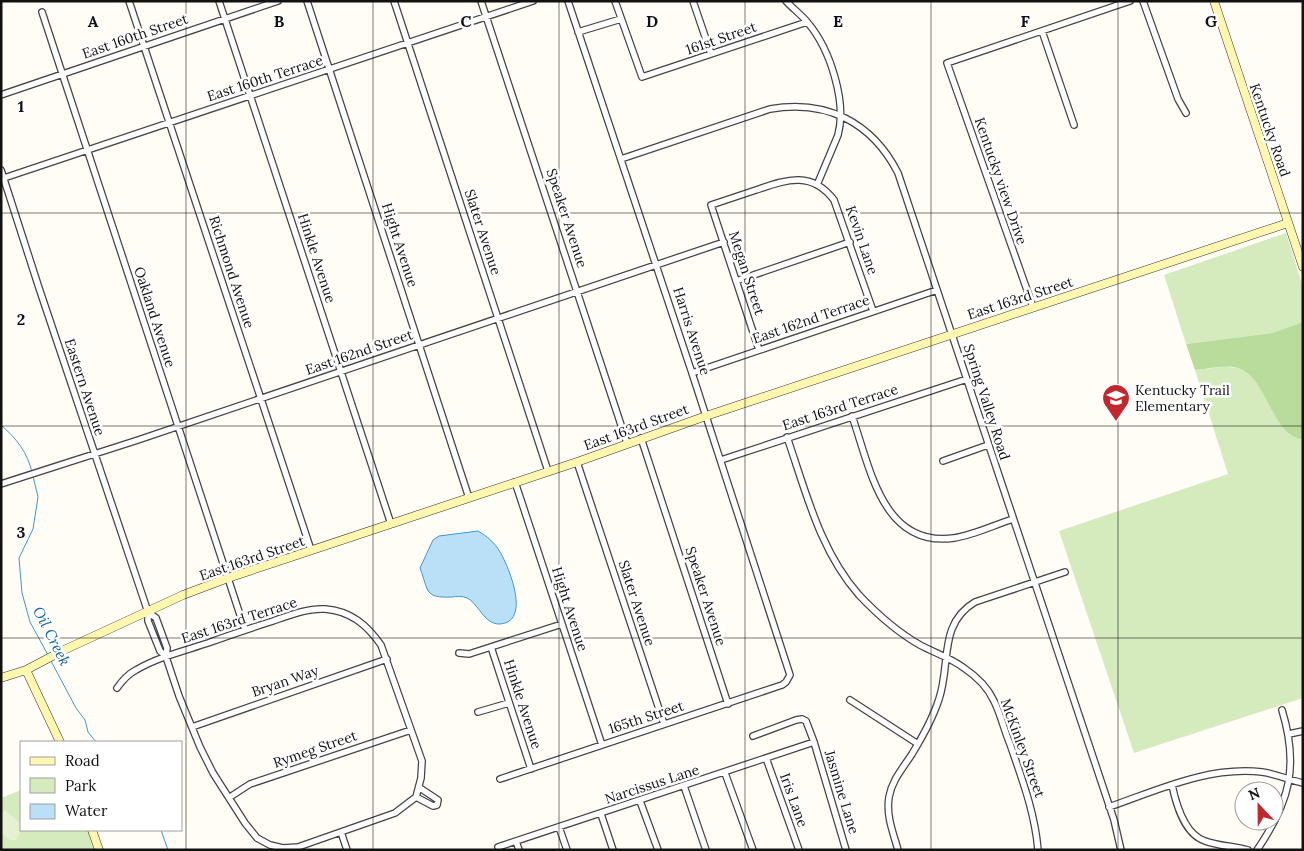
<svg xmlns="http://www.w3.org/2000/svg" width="1304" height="851" font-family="Lora,serif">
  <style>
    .green { fill: #d5ebbd }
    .forest { fill: #b9dc9c }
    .pitch { fill: #e6f2cf }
    .water { fill: #b9e0f7; stroke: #3f96cf }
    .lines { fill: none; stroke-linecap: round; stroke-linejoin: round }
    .stream { stroke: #3f96cf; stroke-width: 1 }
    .street-casing { stroke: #444; stroke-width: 8 }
    .secondary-casing { stroke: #333; stroke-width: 9 }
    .street { stroke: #fff; stroke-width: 5.5 }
    .secondary { stroke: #fff6b0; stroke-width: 8 }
    .grid { fill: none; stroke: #111; stroke-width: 1; stroke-opacity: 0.55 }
    .labels { text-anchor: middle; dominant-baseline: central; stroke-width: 5; stroke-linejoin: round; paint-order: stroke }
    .street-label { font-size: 14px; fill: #111; stroke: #fff }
    .poi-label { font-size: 14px; fill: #111; stroke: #fff; text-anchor: start }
    .water-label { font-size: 15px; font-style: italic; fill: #1768a6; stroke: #fff }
    .grid-label { font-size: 16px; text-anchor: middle; font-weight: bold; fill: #111; stroke: #fff; stroke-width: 5; stroke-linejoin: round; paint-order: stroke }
  </style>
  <rect width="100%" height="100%" fill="#fffdf5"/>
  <path class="green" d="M1286,233L1303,287V322L1272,333L1186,344L1164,275Z
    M1223,367C1228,367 1234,367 1239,368C1269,376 1271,438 1303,439V698L1134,753L1059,531L1228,474L1195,370Z
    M21,790V830H88L95,850H1V798Z"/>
  <path class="forest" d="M1303,322V439C1273,438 1268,381 1241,369C1230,364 1207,369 1195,370L1186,344L1272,333Z"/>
  <path class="pitch" d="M5,810L21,824V830L16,840H10L1,833V814Z"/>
  <path class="water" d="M478,531C487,536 495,543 500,552C509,567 532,623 499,624C484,624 478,603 467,598C463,596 456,596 452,597C424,598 429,592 420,568L433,540L439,536Z"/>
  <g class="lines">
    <path class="stream" d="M1,425C17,439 27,452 32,472
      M33,476L38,497L33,529L19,558L22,593L30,622L48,655
      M51,661L76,708L85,720L88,732L96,742
      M161,830L168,850"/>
    <defs>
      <path id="street" d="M129,1L311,550
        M219,1L391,524
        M307,1L469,498
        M394,1L548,471
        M481,1L627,443
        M615,1L642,77L807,22
        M693,1L711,54
        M786,1C793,9 802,15 808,23C830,49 847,102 838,135L817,185
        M1143,1L1178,99L1186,113
        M42,12L245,630
        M1042,31L1074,125
        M578,32L621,19
        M1,95L278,1
        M621,159L770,109C826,99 872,122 898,173L1114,820L1121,850
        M1,170L39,288L148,612V621L160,651L166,657L179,696L200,747L213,773L245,823L257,838L270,845L283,848L298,847L395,813L416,797L421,778L422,761L381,645C367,625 351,611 325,609C308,608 290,615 273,621C251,628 230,635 208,643C184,651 158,657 136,670C128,674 122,681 117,688
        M4,178L533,1
        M736,281L850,242
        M1033,307L947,63L1130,1
        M759,350L711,205C726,200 741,195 756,190C786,180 811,170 834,200L873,311
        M692,373L937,290
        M852,416C870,467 882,548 954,538C974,535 994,525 1013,519
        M787,437C806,492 820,551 859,595C877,614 897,632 920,645C935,653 951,658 964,668C976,676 988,688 994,701C1001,715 1004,730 1010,744C1022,779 1035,813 1038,850
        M641,438L728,704
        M721,460L967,379
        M943,461L988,445
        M577,462L664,724
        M515,482L602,745
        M1,484L138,440L724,242
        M148,612L156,618L167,648L166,657
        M491,647L531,769
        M459,653L469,654L562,624
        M850,700L918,744
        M478,712L509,703
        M192,727L387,659
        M1289,734L1303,731
        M753,736L796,720L802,719L806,721L814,742L846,850
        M766,758L799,850
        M725,773L753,850
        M500,779L782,685L786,682L790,675L692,373L568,1
        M1172,785C1176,804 1184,834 1205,841C1218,846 1234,846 1248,850
        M684,786L706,850
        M230,797L250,784L411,730
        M416,797L433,806L437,805L438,800L420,788
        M640,801L658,850
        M1109,807C1158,790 1208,766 1262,772C1276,774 1289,780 1303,783
        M601,814L613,850
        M559,827L567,850
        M341,832L347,850
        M516,841L519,850
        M498,847L814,742
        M898,850C893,832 886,816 889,797C892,780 903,768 912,754C923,736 933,718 939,699C951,664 938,624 975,602L1065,572
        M1257,850C1290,802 1299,766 1282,710"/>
      <path id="secondary" d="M1214,1L1303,267
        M26,670L60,742
        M1,678L26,670L64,650L183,595L228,578L577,462L706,416L1288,223
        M92,830L99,850"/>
    </defs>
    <use href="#street" class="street-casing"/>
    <use href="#secondary" class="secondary-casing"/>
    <use href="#street" class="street"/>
    <use href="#secondary" class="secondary"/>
  </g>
  <path class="grid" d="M186,1V850M373,1V850M559,1V850M745,1V850M931,1V850M1118,1V850M1,213H1303M1,426H1303M1,638H1303"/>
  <defs>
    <symbol id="school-pin" viewBox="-11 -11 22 30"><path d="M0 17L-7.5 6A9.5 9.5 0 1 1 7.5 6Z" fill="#c4262e" stroke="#fff"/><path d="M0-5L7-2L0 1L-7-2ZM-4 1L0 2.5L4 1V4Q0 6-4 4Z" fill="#fff"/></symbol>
  </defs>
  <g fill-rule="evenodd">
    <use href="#school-pin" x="1100" y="382" width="32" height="43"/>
  </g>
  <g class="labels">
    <g class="street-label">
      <text transform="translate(135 36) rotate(-19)">East 160th Street</text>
      <text transform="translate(721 38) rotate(-19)">161st Street</text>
      <text transform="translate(265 78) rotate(-18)">East 160th Terrace</text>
      <text transform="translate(1270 130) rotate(71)">Kentucky Road</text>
      <text transform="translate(1001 181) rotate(71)">Kentucky view Drive</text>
      <text transform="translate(567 218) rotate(72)">Speaker Avenue</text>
      <text transform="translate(483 232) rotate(72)">Slater Avenue</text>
      <text transform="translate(862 240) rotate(71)">Kevin Lane</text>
      <text transform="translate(400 245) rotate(72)">Hight Avenue</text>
      <text transform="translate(317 258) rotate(72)">Hinkle Avenue</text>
      <text transform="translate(232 272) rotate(72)">Richmond Avenue</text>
      <text transform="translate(747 273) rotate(72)">Megan Street</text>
      <text transform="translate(1020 298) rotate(-18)">East 163rd Street</text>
      <text transform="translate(155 317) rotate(72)">Oakland Avenue</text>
      <text transform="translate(811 319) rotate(-19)">East 162nd Terrace</text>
      <text transform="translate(692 331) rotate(72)">Harris Avenue</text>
      <text transform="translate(359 352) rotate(-19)">East 162nd Street</text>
      <text transform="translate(85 387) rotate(72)">Eastern Avenue</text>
      <text transform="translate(987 402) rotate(72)">Spring Valley Road</text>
      <text transform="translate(840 407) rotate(-18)">East 163rd Terrace</text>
      <text transform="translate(636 427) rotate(-20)">East 163rd Street</text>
      <text transform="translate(252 558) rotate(-19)">East 163rd Street</text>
      <text transform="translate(706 596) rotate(72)">Speaker Avenue</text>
      <text transform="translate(637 603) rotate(72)">Slater Avenue</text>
      <text transform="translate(570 609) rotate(72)">Hight Avenue</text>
      <text transform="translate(239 620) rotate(-18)">East 163rd Terrace</text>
      <text transform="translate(285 681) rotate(-19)">Bryan Way</text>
      <text transform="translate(523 704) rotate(72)">Hinkle Avenue</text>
      <text transform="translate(646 717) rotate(-18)">165th Street</text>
      <text transform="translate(1023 748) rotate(70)">McKinley Street</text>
      <text transform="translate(315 749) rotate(-19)">Rymeg Street</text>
      <text transform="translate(652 784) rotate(-18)">Narcissus Lane</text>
      <text transform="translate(842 792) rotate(73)">Jasmine Lane</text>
      <text transform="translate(794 800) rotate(70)">Iris Lane</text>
    </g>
    <g class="poi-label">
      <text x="1135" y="390">Kentucky Trail<tspan x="1135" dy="16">Elementary</tspan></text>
    </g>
    <g class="water-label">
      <text transform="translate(52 636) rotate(63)">Oil Creek</text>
    </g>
  </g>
  <g class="grid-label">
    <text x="93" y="27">A</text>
    <text x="279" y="27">B</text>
    <text x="466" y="27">C</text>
    <text x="652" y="27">D</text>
    <text x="838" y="27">E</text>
    <text x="1025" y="27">F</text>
    <text x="1211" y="27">G</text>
    <text x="21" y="112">1</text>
    <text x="21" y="325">2</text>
    <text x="21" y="538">3</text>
  </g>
  <rect width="1304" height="851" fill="none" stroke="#111111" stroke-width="5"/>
  <rect x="20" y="741" width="162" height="90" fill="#ffffff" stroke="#a0a0a0"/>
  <rect x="30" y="757" width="25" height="8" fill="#fff6b0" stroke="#a0a0a0"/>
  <text x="65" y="766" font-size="15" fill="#111111">Road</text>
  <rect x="30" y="778" width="25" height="15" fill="#d5ebbd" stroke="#a0a0a0"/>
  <text x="65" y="791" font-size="15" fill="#111111">Park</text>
  <rect x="30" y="804" width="25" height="15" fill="#b9e0f7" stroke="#a0a0a0"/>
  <text x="65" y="816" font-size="15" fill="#111111">Water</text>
  <g transform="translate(1259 806) rotate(338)"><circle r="24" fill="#ffffff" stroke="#a0a0a0"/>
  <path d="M0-4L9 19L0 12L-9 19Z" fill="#c4262e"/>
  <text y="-8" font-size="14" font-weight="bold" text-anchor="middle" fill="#111111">N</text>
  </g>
</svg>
